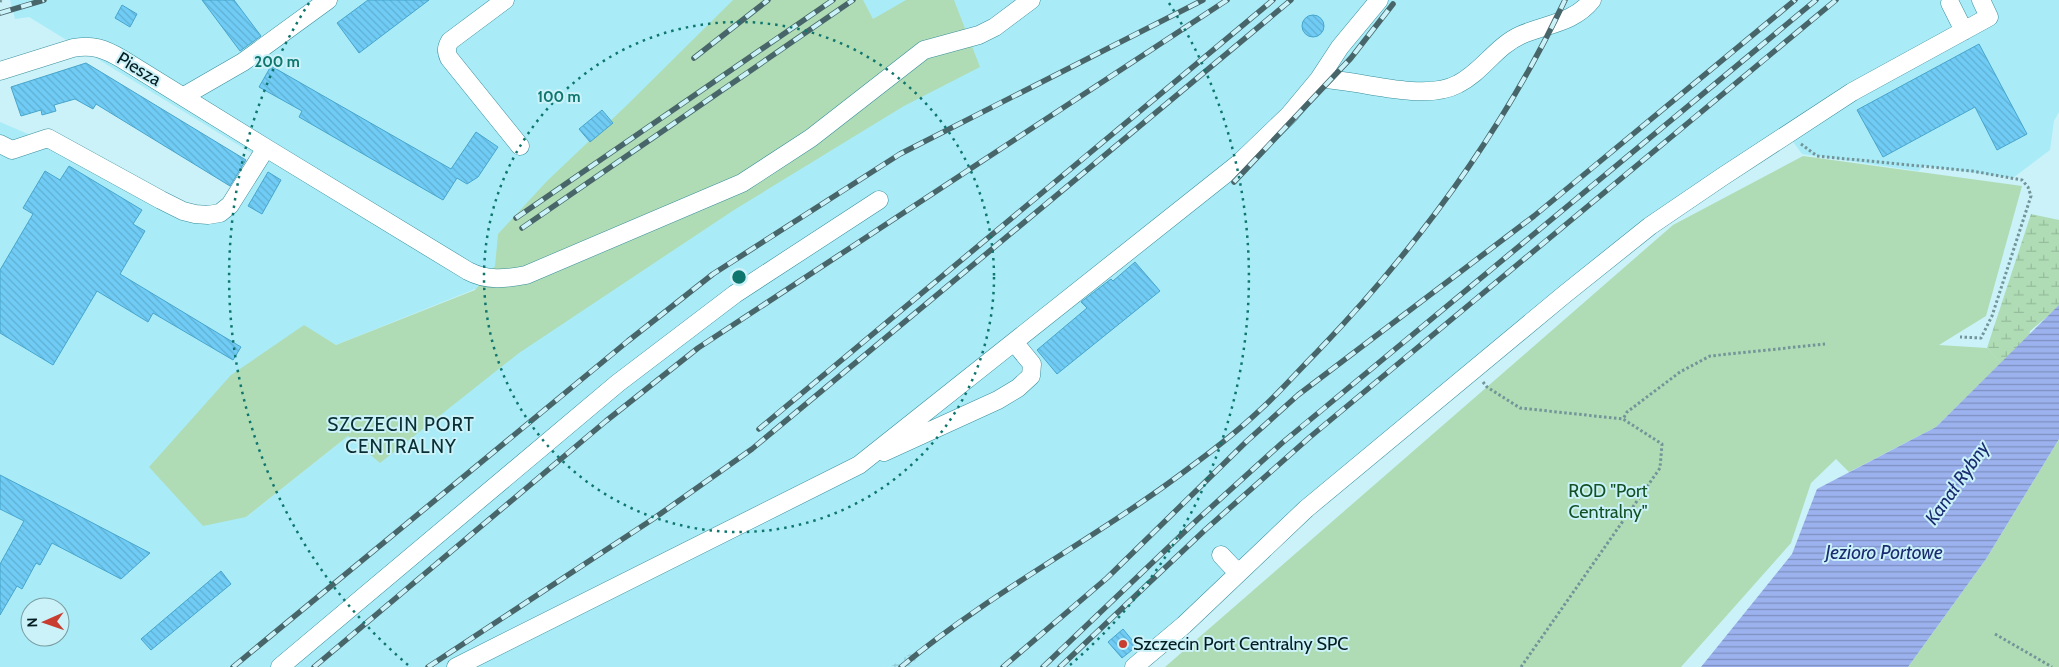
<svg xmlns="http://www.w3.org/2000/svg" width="2059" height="667" font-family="Cabin,sans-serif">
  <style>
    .built { fill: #a9ecf8; fill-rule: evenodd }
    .industrial { fill: url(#industrial-grid) }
    .green { fill: #afdcb5 }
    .wetland { fill: url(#wetland-marsh) }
    .water { fill: url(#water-rules) }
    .building { fill: url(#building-back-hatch); stroke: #47a5cc }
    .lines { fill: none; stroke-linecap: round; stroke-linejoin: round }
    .minor-casing { stroke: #378e9b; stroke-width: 19 }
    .path { stroke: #739499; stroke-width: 3; stroke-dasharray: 2.5 2.5; stroke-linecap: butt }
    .minor { stroke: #fff; stroke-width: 18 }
    .rail-casing { stroke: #48666a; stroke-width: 5.5 }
    .rail { stroke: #caf2f8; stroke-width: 4; stroke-dasharray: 11; stroke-linecap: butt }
    .ring { fill: none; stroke: #0f766e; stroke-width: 2.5; stroke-dasharray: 2.5 5 }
    .poi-dot { fill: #c93c30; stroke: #caf2f8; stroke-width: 2 }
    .labels { text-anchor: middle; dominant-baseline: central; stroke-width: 4; stroke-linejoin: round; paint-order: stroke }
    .street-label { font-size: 18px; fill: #041d21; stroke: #caf2f8 }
    .park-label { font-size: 18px; fill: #125124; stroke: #caf2f8 }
    .poi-label { font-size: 18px; fill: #041d21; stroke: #caf2f8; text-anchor: start }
    .neighbourhood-label { font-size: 19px; letter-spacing: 1px; fill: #092f34; stroke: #caf2f8 }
    .water-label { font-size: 19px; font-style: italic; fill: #1c2c71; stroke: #caf2f8 }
    .centre { fill: #0f766e; stroke: #caf2f8; stroke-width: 2.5 }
    .ring-label { font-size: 15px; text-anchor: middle; font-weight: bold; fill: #0f766e; stroke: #caf2f8; stroke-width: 4; stroke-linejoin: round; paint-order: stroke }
  </style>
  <defs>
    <pattern id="industrial-grid" width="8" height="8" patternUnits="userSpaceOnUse" patternTransform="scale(1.25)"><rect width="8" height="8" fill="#a9ecf8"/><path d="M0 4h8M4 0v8" fill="none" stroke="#90cad4"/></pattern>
    <pattern id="wetland-marsh" width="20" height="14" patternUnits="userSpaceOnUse" patternTransform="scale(1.25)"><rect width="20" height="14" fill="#afdcb5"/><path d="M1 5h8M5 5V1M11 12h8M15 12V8" fill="none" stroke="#95bc9b"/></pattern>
    <pattern id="water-rules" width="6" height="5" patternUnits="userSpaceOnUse" patternTransform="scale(1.25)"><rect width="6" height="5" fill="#9cb2ee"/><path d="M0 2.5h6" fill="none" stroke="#7d90c0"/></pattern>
    <pattern id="building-back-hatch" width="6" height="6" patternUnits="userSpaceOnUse" patternTransform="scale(1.25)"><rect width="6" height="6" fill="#70ccf5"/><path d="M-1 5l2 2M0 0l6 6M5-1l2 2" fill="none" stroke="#5fafd2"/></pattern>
  </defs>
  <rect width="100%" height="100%" fill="#caf2f8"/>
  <path class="built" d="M10,0H2059V112L2054,121L2050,150L2013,178L1924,166L1918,171L1802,154L1783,128L1638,224L1300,502L1163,634L1123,667H0V122L77,155L210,225L268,163L29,17L15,19ZM475,289L482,293L348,436L246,517L304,326L336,345ZM30,607H60V637H30Z"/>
  <path class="industrial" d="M911,653L916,660L908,667H890Z"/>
  <path class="green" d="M733,0H863L873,19L906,0H954L980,67L904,106L734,210L519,353L380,463L348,436L246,517L203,526L149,467L231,375L304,325L336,345L475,290L495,266L498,234L547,181L627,105Z
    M1803,156L2022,186L1986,316L1939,345L1987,348L2001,363L1936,427L1849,472L1836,459L1811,483L1791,543L1681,667H1165L1673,225Z
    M2059,439V667H1908L1986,559Z"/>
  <path class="wetland" d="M2031,214L2059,220V310L2054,311L2030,331L2028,344L2005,368L1987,348Z"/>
  <path class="water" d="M2059,305V439L1986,559L1908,667H1701L1792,554L1817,489L1936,427Z"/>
  <path class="building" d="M202,0H234L261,36L240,51Z
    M368,0H429L359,53L337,23Z
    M122,5L137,14L130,27L115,18Z
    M1302 26a11 11 0 1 1 22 0a11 11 0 1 1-22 0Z
    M1979,44L2027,134L1997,150L1975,107L1883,157L1857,110Z
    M86,63L246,160L230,186L96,104L93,109L75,99L54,105L56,111L42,115L41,110L21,116L11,87Z
    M271,66L451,169L476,132L498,147L478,177L467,184L457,178L443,200L299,117L302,111L259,87Z
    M602,110L613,123L590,142L579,129Z
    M69,166L142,210L133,224L145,231L120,274L241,347L233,360L153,313L148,322L97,291L53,365L0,333V270L33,214L23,208L45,171L60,180Z
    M268,172L281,180L262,214L248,206Z
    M1135,262L1160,291L1057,374L1037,350L1087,308L1081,302L1111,279L1113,281Z
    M0,475L66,509L150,553L121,579L52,543L40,565L36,563L22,589L17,586L0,615V564L24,521L0,509Z
    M221,571L231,584L151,650L141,639Z
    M1123,629L1137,646L1122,658L1108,642Z"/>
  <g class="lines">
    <defs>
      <path id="minor" d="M505,0L450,41C446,48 446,51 449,58L520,146
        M1950,3L1964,31
        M0,71L73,48C92,44 105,49 122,59L266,148
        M1319,79C1359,79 1423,103 1458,84C1482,72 1496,46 1521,35C1546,24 1574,23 1592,0
        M184,96L243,62L328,0
        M0,144L12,150L48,138L161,200L183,211L195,214L208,215L220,213L230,205L266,148L468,271C487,281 505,279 526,275L742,183L811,138L924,50L979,35L995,27L1031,0
        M884,452L998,400L1018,388L1031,376L1032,364L1014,342
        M1221,555L1238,573
        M280,667L618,383L735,294L879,200
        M456,667L859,465L1238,164L1289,115L1319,79L1340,47L1379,0
        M1134,667L1184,625L1306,509L1565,294L1650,226L1722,177L1852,92L1989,17L1981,0"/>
    </defs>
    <use href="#minor" class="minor-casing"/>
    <path class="path" d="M0,2L1,0
      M1801,144L1817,156L1972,171L2022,180L2028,187L2031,196L1992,316L1981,338L1960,337
      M1483,382L1487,387L1520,408L1623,419
      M1995,634L2052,667
      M1521,667L1660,468L1662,444L1623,419L1627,412L1680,372L1710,356L1825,344"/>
    <use href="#minor" class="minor"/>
    <defs>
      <path id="rail" d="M0,13L44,0
        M694,58L768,0
        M1234,182L1351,58L1393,4
        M516,218L833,0
        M522,228L853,0
        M759,429L1273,0
        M233,667L628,341L713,274L900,154L1203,0
        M314,667L606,421L698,348L1227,0
        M428,667L653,519L752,449L1291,0
        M901,667C992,591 1099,537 1193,465C1216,448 1239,430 1260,410C1280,392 1298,371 1317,352C1417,248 1503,131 1565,0
        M1003,667L1107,578L1247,441L1298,395L1534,216L1795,0
        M1043,667L1197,520L1282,443L1816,0
        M1060,667L1205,530L1310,437L1836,0"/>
    </defs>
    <use href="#rail" class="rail-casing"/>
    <use href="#rail" class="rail"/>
  </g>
  <g class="ring">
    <circle cx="739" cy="277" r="255"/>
    <path d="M408 665A510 510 0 0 1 309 3M1169 3A510 510 0 0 1 1070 665"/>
  </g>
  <circle class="poi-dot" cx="1123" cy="644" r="5"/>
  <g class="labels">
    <g class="street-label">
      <text transform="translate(139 69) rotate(31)">Piesza</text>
    </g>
    <g class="park-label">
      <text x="1608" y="491">ROD "Port<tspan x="1608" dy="21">Centralny"</tspan></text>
    </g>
    <g class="poi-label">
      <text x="1133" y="644">Szczecin Port Centralny SPC</text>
    </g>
    <g class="neighbourhood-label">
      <text x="401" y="424">SZCZECIN PORT<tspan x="401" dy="22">CENTRALNY</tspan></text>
    </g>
    <g class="water-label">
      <text transform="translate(1957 483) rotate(-55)">Kanał Rybny</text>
      <text x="1884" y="552">Jezioro Portowe</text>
    </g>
  </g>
  <circle cx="739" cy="277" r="8" class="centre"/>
  <g class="ring-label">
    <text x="277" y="67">200 m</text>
    <text x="559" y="102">100 m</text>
  </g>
  <g transform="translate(45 622) rotate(268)"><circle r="24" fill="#caf2f8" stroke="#7b9da2"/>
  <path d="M0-4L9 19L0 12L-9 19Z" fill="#c93c30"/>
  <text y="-8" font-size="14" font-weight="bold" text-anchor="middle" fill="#041d21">N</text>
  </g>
</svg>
